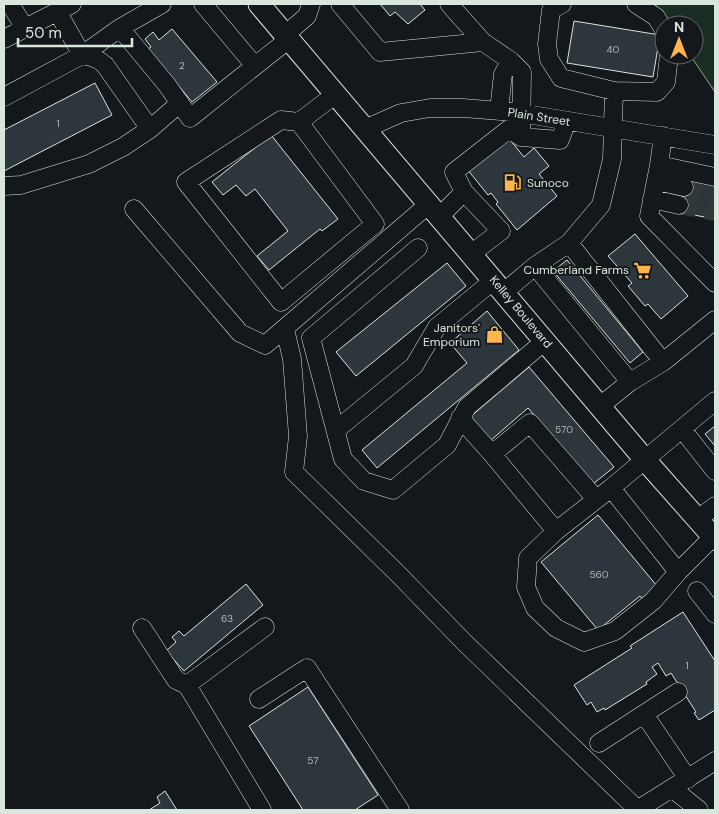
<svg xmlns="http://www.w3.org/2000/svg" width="719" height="814" font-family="'DM Sans',sans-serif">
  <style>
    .green { fill: #1a2d24; stroke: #939e99 }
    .building { fill: #2c363c; stroke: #d8e6dc }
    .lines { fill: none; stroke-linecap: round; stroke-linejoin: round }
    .minor-tunnel { stroke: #313739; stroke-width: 18; stroke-dasharray: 18 9; stroke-linecap: butt }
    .minor-casing { stroke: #d8e6dc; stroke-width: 19 }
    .major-casing { stroke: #d8e6dc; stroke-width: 23 }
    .minor { stroke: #14181c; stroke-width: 18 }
    .major { stroke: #14181c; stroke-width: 21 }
    .labels { text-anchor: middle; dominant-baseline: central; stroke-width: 4; stroke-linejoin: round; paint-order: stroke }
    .number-label { font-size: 10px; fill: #adbab4 }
    .street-label { font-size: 12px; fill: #d8e6dc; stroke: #14181c }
    .poi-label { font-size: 12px; fill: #d8e6dc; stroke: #14181c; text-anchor: end }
  </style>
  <rect width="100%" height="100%" fill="#14181c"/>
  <path class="green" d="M655,4H715V92L690,55H694V25H669Z"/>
  <path class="building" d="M380,4H420L425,10L408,24L395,12L390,16Z
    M574,21L660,35L653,77L567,63Z
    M172,29L217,82L192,102L148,49L151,47L145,39L153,32L159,40Z
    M95,83L112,115L4,171V130Z
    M271,135L338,219L322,231L320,229L269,270L257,256L288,231L255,189L246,196L236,185L223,195L212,182Z
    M507,136L524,157L534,148L549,166L539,174L557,196L517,230L496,204L498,202L491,193L488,195L467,169Z
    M685,179L715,185V219L678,212Z
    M635,234L688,296L661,319L648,304L645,306L628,286L632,283L608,256Z
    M567,260L643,352L630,363L553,271Z
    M447,263L466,286L356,376L336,352Z
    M487,311L519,350L377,468L362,450L467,363L450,343Z
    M529,367L614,467L593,484L528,408L490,441L470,417Z
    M715,426V446L705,434Z
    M598,515L657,586L645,602L640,596L598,630L541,562Z
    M246,584L263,605L184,671L166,651L176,642L172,637L179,631L184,636Z
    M683,612L715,661V710L699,720L694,713L696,712L671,673L666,676L658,663L652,667L657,674L646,682L647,684L605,710L604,708L597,712L591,702L587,705L574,685L632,648L630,646Z
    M308,687L378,795L355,810H303L249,726Z
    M165,791L177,810H149L160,803L157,797Z"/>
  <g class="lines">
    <path class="minor-tunnel" d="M684,187L715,193
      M679,205L715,212"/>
    <defs>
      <path id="minor" d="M10,4L25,28
        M203,4L255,66L289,39
        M340,4L380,52L483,42L511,61
        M449,4L483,42
        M562,4L551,10L547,44L549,59L561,78L614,91L657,92L666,82L669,55
        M636,4L656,17L664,30
        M57,11L82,55L120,28L162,4
        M120,28L167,85L190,118L255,66
        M285,35L307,16L311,4
        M4,39L72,4
        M4,97L82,55C91,57 98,58 105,65L150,129
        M499,111L503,74L511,61L522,72L521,137L560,140L567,121
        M299,122L281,120L186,182L281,302L375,224L299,122L336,94
        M365,129L401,113L430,108H463L514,112L715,145
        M663,136L659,165L715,177
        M659,165L649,216L715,283
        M656,181L684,187
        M4,186L21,185L89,164L123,147L150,129L180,103
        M464,192L501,231L471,254
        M652,199L679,205
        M134,209L240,333L265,345L429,204
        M439,217L464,192L454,172L509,129L521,137
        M569,243L663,362L630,382L600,406
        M418,248L311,338L343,459L364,481L393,490L447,445L467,407L545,341
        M535,266L630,382
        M504,292L535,266L569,243L601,205L612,159L614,91
        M285,329L292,359L298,436L294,472L398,574L464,642L638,810
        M663,362L715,320
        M460,418L492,454
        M682,429L715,471
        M336,430L414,366L437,327L494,280
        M596,499L530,423L492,454L556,531L611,488
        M698,519L715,506
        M556,531L528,558L526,587L535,608L556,628L584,642L615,631L653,601L678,572
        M713,537L678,572L611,488L715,401
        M697,591L715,614
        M142,628L176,680L187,685L262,810
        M187,685L265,627
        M259,699L307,668L400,810
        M644,714L688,779
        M599,743L678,692
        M673,789L699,810
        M637,810L715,761"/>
      <path id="major" d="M259,4L646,461L715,539"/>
    </defs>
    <use href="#minor" class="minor-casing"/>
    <use href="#major" class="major-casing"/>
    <use href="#minor" class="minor"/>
    <use href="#major" class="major"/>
  </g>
  <defs>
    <symbol id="fuel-bare" viewBox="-9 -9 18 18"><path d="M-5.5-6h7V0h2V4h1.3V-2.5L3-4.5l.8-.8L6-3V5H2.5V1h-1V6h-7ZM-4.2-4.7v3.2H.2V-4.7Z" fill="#ffb74d" stroke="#14181c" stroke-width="2.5" paint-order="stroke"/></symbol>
    <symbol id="supermarket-bare" viewBox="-9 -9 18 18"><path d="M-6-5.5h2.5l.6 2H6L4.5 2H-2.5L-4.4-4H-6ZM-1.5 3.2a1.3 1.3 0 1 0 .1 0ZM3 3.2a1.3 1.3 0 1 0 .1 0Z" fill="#ffb74d" stroke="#14181c" stroke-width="2.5" paint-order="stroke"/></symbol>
    <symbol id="shop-bare" viewBox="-9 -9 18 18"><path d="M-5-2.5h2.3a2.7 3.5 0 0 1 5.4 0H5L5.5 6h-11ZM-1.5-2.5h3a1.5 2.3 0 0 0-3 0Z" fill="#ffb74d" stroke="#14181c" stroke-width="2.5" paint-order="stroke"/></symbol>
  </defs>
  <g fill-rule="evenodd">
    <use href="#fuel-bare" x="500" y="170" width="25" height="25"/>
    <use href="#supermarket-bare" x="630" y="258" width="25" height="25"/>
    <use href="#shop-bare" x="482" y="322" width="25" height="25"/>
  </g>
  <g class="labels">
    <g class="number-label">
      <text x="613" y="49">40</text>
      <text x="182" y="65">2</text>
      <text x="58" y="123">1</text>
      <text x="564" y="429">570</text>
      <text x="599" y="574">560</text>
      <text x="227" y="618">63</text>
      <text x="687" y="665">1</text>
      <text x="313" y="760">57</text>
    </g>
    <g class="street-label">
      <text transform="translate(539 117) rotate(9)">Plain Street</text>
      <text transform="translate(521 312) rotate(50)">Kelley Boulevard</text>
    </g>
    <g class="poi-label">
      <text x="527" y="183" text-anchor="start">Sunoco</text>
      <text x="629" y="270">Cumberland Farms</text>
      <text x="480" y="328">Janitors'<tspan x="480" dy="14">Emporium</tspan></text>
    </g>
  </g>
  <rect width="719" height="814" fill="none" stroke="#d8e6dc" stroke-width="10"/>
  <g transform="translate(679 40)"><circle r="24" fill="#14181c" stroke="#626a69"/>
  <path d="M0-4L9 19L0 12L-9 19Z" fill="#ffb74d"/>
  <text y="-8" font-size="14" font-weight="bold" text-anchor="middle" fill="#d8e6dc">N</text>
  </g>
  <path d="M18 38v8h114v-8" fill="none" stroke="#d8e6dc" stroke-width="2.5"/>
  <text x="25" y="38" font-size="15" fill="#d8e6dc" stroke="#14181c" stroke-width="4" paint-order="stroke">50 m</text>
</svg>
